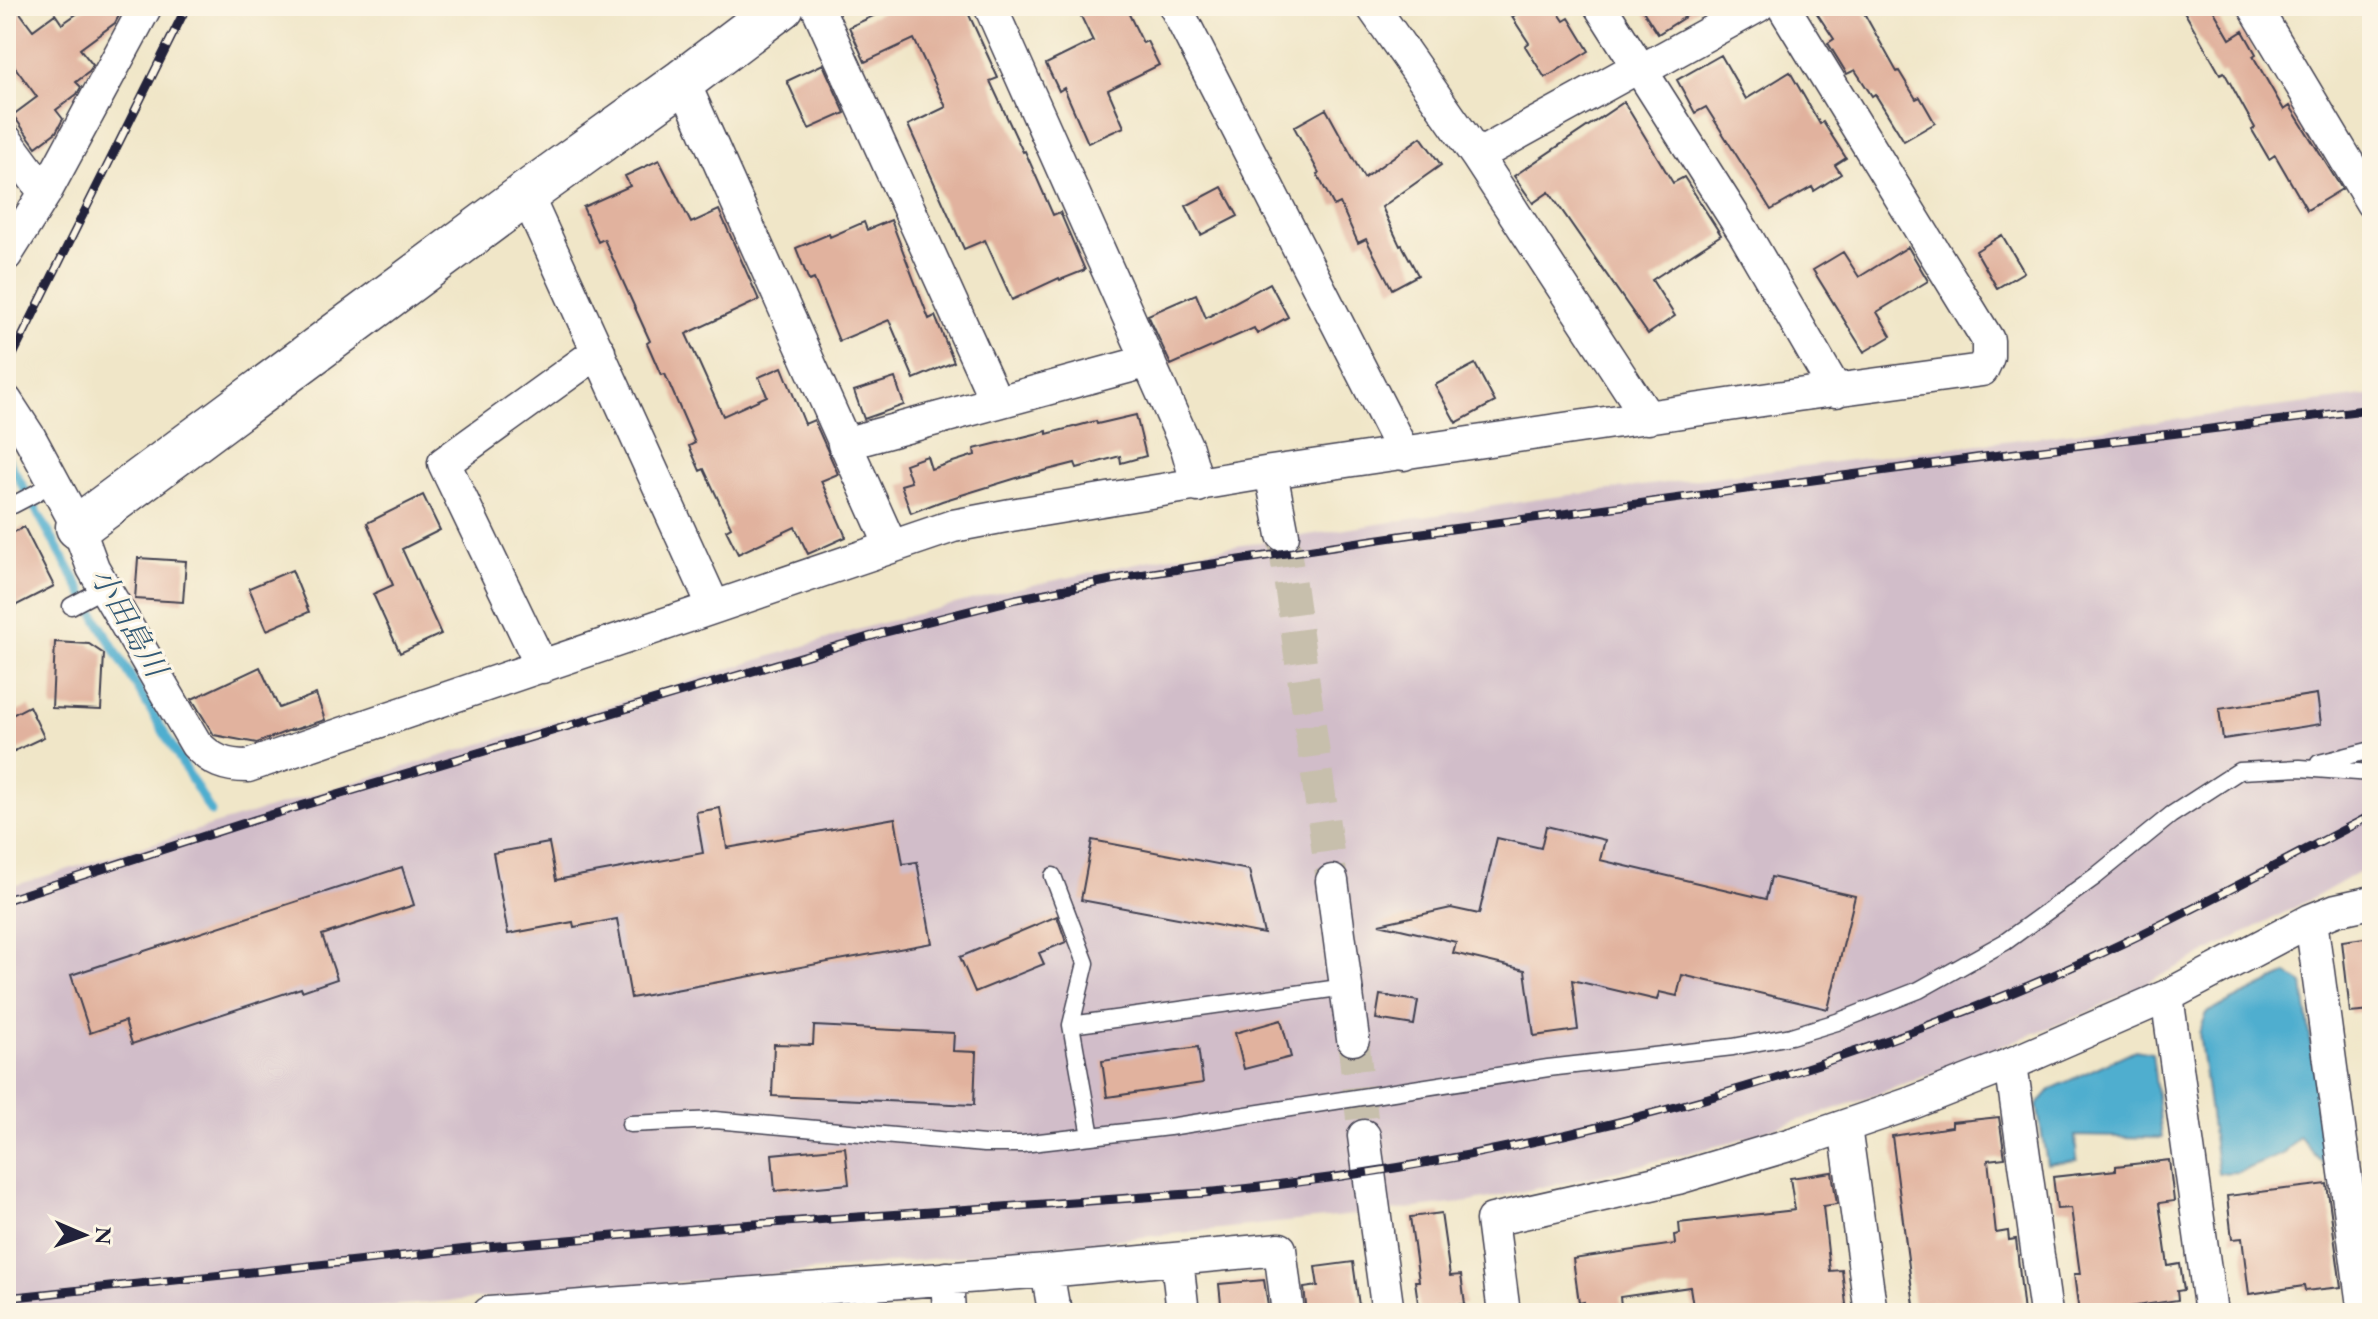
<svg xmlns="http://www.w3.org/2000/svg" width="2378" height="1319" font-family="'EB Garamond','Noto Serif JP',serif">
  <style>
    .industrial { fill: #d1bdc9 }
    .water { fill: #50aecf; stroke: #396885; stroke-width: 2 }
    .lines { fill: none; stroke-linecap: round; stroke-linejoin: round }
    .stream { stroke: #50aecf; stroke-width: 9 }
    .building { fill: #e1b29e }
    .street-tunnel { stroke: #c7bfac; stroke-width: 32; stroke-dasharray: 32 16; stroke-linecap: butt }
    .lane-casing { stroke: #413f50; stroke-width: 19 }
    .street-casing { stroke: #413f50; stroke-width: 35 }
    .secondary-casing { stroke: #413f50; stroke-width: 47 }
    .lane { stroke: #fff; stroke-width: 16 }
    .street { stroke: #fff; stroke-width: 32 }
    .secondary { stroke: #fff; stroke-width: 44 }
    .rail-casing { stroke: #22223b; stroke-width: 9 }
    .rail { stroke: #fcf5e5; stroke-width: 6; stroke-dasharray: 18; stroke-linecap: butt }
    .labels { text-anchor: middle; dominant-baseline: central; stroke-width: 6; stroke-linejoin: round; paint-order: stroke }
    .water-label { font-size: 30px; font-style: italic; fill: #345a76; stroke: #fcf5e5 }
  </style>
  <rect width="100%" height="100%" fill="#fcf5e5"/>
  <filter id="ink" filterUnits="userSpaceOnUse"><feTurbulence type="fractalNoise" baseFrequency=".0125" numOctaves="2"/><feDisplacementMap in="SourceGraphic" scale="16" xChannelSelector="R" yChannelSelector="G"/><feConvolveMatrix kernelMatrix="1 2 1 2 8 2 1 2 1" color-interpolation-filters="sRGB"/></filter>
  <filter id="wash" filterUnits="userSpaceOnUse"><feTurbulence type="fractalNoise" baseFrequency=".006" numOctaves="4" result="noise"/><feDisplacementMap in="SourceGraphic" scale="32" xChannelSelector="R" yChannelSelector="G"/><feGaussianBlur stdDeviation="1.8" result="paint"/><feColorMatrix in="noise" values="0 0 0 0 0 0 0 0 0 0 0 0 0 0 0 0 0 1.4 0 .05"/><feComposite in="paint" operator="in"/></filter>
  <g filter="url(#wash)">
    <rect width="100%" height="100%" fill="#f0e6c8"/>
    <path class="industrial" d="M2372,395V865L2319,895L2094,1010L1865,1099L1728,1143L1593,1177L1470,1202L1345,1216L824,1270L307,1313H6V888L870,626L1009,590L1165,557L1546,498Z"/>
    <path class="water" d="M2287,974L2303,984L2329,1175L2321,1161L2299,1137L2285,1153L2239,1172L2218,1173L2199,1033L2207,1013Z
      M2135,1050L2152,1053L2162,1138L2075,1136L2077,1160L2047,1164L2037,1105L2051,1089Z"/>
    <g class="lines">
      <path class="stream" d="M6,456L102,628L211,812"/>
    </g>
    <g id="blocks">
      <path class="building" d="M6,6H15L33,30L55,14L62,24L88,6H124L115,23L80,49L93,65L89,72L76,82L81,87L77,94L56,110L63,119L56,132L36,147L13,115L37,97L6,55Z
        M895,6H965L998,78L990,81L1023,152L1025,151L1053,215L1060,212L1085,270L1060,280L1059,278L1012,300L985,240L964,249L908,125L946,107L914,39L865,62L849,27Z
        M1076,6H1125L1143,43L1147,41L1159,65L1108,90L1124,127L1088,143L1064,88L1059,91L1046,64L1093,41Z
        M1529,6H1554L1564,21L1569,18L1589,51L1545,78L1525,46L1529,43L1512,17Z
        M1640,6H1702L1658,34Z
        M1812,6H1860L1897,72L1899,71L1916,99L1920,97L1935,123L1904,141L1875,94L1872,96L1855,70L1847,74L1828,43L1834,39Z
        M2181,6H2211L2230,39L2243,31L2256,54L2253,56L2284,110L2290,106L2342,189L2307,210L2275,155L2269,159L2252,130L2255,128L2224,72L2220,74Z
        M1721,55L1746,99L1790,72L1820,124L1823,122L1846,158L1835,165L1841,174L1814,191L1812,187L1771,210L1706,107L1695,113L1677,80Z
        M823,64L845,113L809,129L787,81Z
        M1624,102L1673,183L1684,177L1721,235L1652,280L1675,316L1648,334L1549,192L1533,203L1514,176Z
        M1326,109L1364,178L1421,137L1441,165L1382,207L1400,246L1402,245L1418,275L1392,289L1366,239L1358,243L1340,203L1334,206L1317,174L1319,173L1294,127Z
        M659,160L691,223L719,210L759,300L686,334L723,416L767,396L759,377L782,367L805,424L814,420L838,474L821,481L846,537L808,554L795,527L738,554L726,530L731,527L704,469L700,471L689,446L695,443L665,374L661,375L647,343L650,341L625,286L604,239L598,242L583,207L630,186L625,176Z
        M1222,187L1238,216L1201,235L1186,206Z
        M891,220L929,319L935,316L954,362L914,379L889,320L839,341L814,279L809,281L796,248L829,234L830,237L864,222L867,230Z
        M2002,235L2024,272L1997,288L1976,251Z
        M1908,247L1928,281L1877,312L1891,336L1864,352L1813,270L1843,252L1859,277Z
        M1270,283L1288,317L1257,334L1254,328L1171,365L1148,315L1196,294L1206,318Z
        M1475,364L1495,402L1456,423L1435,385Z
        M895,378L904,405L864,419L854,391Z
        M1136,415L1146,456L1121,463L1120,456L1077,468L1075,463L1020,477L942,501L911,513L901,485L911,482L905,464L927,456L931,469L975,455L974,449L1047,431V434L1096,421L1097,424Z
        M423,495L440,530L402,549L441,634L400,653L373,594L393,585L367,523Z
        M24,527L54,586L13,607L6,592V536Z
        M138,558L186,561L183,602L135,599Z
        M292,570L309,612L267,630L249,588Z
        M55,642L89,644L104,654L101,710L52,708Z
        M260,667L279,708L316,694L325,720L293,730V729L257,743L214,735L192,699Z
        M2317,694L2321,724L2223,739L2219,709Z
        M29,706L44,737L6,755V718Z
        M720,808L727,848L895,818L903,864L917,862L932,943L631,998L617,919L574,927L573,922L508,934L493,853L549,843L556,880L703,853L696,812Z
        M1546,826L1605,840L1600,860L1766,899L1771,877L1855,896L1828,1009L1682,975L1677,996L1659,992L1657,1000L1572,980L1578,1030L1534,1036L1525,970L1453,953L1456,942L1379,924L1451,908L1479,914L1497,838L1541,848Z
        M1092,840L1249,870L1264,934L1081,900Z
        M402,867L414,905L322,935L337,979L302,991L301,988L132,1044L125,1021L90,1033L71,975Z
        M1057,916L1066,942L1039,953L1044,964L975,992L960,957Z
        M2372,937V1011L2350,1013L2342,941Z
        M1380,995L1418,1001L1414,1025L1376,1019Z
        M1281,1020L1291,1057L1244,1069L1235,1033Z
        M814,1026L954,1033L953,1051L976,1052L974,1105L772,1096L774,1044L813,1045Z
        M1198,1047L1203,1083L1107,1097L1102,1061Z
        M1999,1117L2005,1158L1988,1160L1996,1233L2008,1231L2009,1240L2016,1239L2024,1313H1915L1892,1136L1952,1127V1122Z
        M845,1147L849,1184L775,1191L772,1154Z
        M2169,1160L2174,1201L2159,1203L2168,1266L2180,1264L2184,1290L2177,1291L2178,1300L2115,1309L2116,1313H2079L2074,1274H2080L2071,1208L2057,1209L2053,1177L2116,1170V1166Z
        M1832,1172L1837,1204L1823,1206L1830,1271L1842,1270L1847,1313H1694L1690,1287L1620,1297L1622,1313H1585L1584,1302L1579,1303L1573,1259L1675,1244L1674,1235L1680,1234L1679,1223L1795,1210L1790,1178Z
        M2327,1184L2341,1287L2305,1291L2304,1286L2249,1294L2242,1238L2232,1239L2227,1196Z
        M1441,1213L1450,1276L1461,1275L1465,1304L1451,1306L1452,1313H1422V1309L1419,1310L1415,1281H1419L1410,1217Z
        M1353,1262L1360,1313H1307L1304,1288L1318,1286L1315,1267Z
        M1264,1280L1269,1313H1222L1219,1284Z"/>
    </g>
  </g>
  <g filter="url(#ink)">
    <use href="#blocks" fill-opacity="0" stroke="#413f50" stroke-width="2"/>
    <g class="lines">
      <path class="street-tunnel" d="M1283,535L1332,881
        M1353,1039L1364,1136"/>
      <defs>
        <path id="lane" d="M13,505L36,493L53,481
          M71,606L105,588
          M2319,763L2372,750
          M1053,876L1086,963L1071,1025L1091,1136
          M1071,1025L1346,987
          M630,1124L715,1120L984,1144H1022L1169,1127L1548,1068L1733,1047L1791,1036L1837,1022L1919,990L2005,942L2096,876L2171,815L2239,771L2300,768L2372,773"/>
        <path id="street" d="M817,6L996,401
          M990,6L1187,448L1198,486
          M1175,6L1404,454
          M1372,6L1477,156L1648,418
          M1600,6L1743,231L1836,391
          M2254,6L2372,203
          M1640,71L1758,6
          M683,81L891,546
          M6,140L45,193
          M1477,156L1638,67
          M526,194L714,607
          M6,255L45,193L146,6
          M6,401L30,438L78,527L93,568L196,744C212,761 225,766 248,766L953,526L1011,515L1271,472L1283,535
          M844,444L1149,361
          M1271,472L1797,395L1982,370L1988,357V340L1783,6
          M542,667L444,463L599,351
          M1332,881L1353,1039
          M2311,920L2364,1313
          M2167,996L2211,1313
          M2011,1064L2046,1313
          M1845,1127L1871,1313
          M1364,1136L1388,1313
          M1177,1260L1183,1313
          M1047,1271L1280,1249L1288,1313
          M947,1278L949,1313
          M489,1313L1047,1271L1053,1305L1058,1313
          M1504,1313L1492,1220L1678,1178L1792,1144L1912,1103L2011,1064L2167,996L2311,920L2336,910L2372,902"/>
        <path id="secondary" d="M78,527L526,194L683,81L782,6"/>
      </defs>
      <use href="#lane" class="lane-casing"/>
      <use href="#street" class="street-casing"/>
      <use href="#secondary" class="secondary-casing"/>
      <use href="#lane" class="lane"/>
      <use href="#street" class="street"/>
      <use href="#secondary" class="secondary"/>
      <defs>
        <path id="rail" d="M6,369L187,6
          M6,900L254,820L692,689L882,633L1016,599L1126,577L1400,536L1976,458L2372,409
          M6,1298L487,1247L728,1226L1203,1193C1485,1166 1748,1100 2009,994C2134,943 2253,877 2372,815"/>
      </defs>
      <use href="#rail" class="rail-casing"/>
      <use href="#rail" class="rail"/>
    </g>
  </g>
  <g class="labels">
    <g class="water-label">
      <text transform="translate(129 622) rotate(60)">小田島川</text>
    </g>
  </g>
  <rect width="2378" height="1319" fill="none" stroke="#fcf5e5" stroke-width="32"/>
  <g transform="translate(84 1235) rotate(92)" stroke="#fcf5e5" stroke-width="6" paint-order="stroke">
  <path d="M0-6L14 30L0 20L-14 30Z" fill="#22223b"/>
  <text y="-12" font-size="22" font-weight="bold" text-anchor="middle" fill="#22223b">N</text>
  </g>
</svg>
